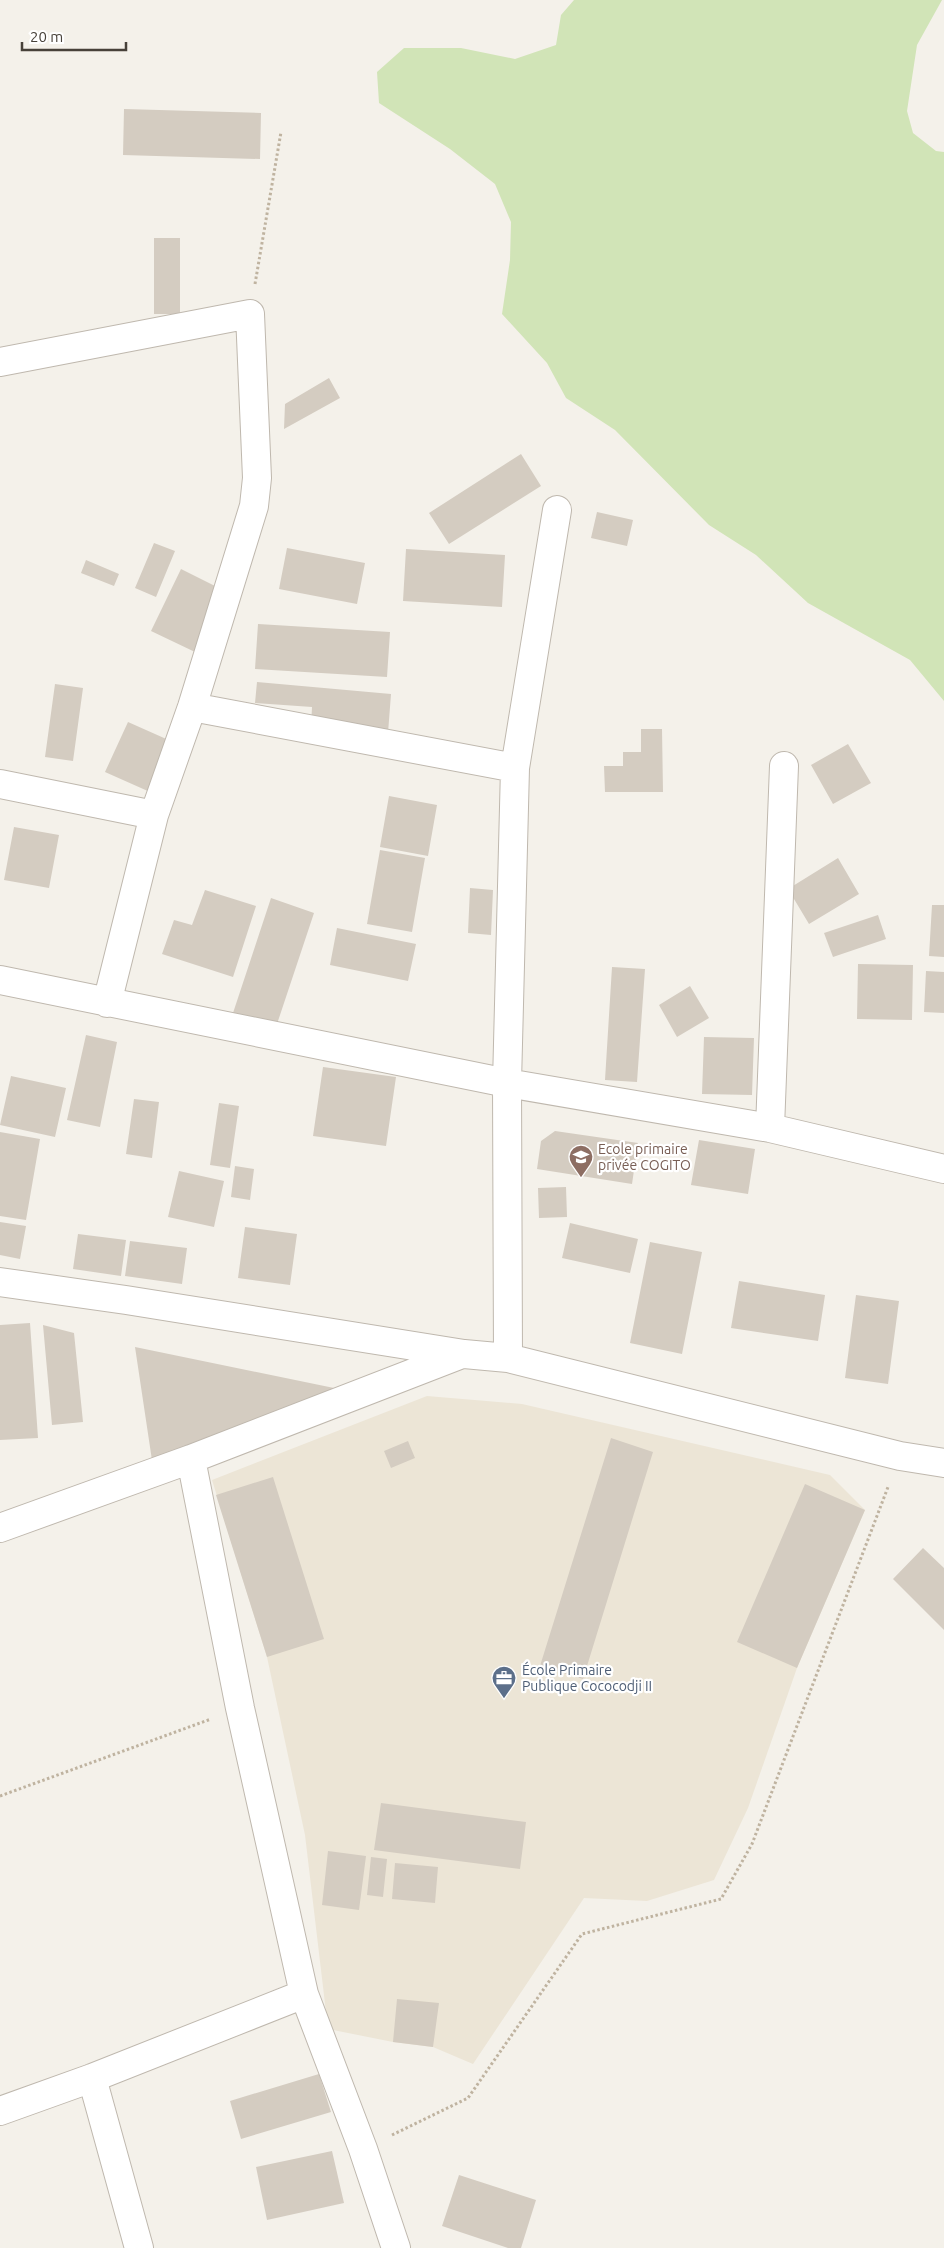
<svg xmlns="http://www.w3.org/2000/svg" width="944" height="2248" font-family="Ubuntu,sans-serif">
  <style>
    .education { fill: #ece5d6 }
    .green { fill: #d1e4b7 }
    .building { fill: #d4ccc1 }
    .lines { fill: none; stroke-linecap: round; stroke-linejoin: round }
    .street-casing { stroke: #bfb8ae; stroke-width: 30 }
    .path { stroke: #bfb3a0; stroke-width: 3; stroke-dasharray: 2.5 2.5; stroke-linecap: butt }
    .street { stroke: #fff; stroke-width: 28 }
    .labels { text-anchor: middle; dominant-baseline: central; stroke-width: 4.5; stroke-linejoin: round; paint-order: stroke }
    .education-label { font-size: 14px; fill: #785e54; stroke: #fff; text-anchor: start }
    .service-label { font-size: 14px; fill: #4e5e75; stroke: #fff; text-anchor: start }
  </style>
  <rect width="100%" height="100%" fill="#f4f1ea"/>
  <path class="education" d="M427,1396L522,1404L830,1475L865,1510L797,1668L748,1808L714,1880L647,1901L584,1898L473,2064L433,2047L393,2042L328,2029L305,1835L267,1657L212,1480Z"/>
  <path class="green" d="M574,0H942L917,45L907,111L913,133L936,151L944,152V701L910,660L808,603L756,555L709,525L615,430L566,398L547,363L502,314L510,260L511,222L495,184L450,149L379,103L377,72L404,48H461L515,59L556,45L561,15Z"/>
  <path class="building" d="M124,109L261,113L260,159L123,155Z
    M154,238H180V314H154Z
    M329,378L340,398L284,429L285,404Z
    M521,454L541,486L449,544L429,513Z
    M597,512L633,520L627,546L591,538Z
    M154,543L175,551L156,597L135,588Z
    M287,548L365,563L357,604L279,589Z
    M406,549L505,555L502,607L403,601Z
    M86,560L119,574L114,586L81,573Z
    M181,569L225,591L195,652L151,631Z
    M258,624L390,632L387,677L255,669Z
    M257,682L391,694L388,733L311,727L312,707L255,703Z
    M55,684L83,688L73,761L45,757Z
    M128,722L173,742L150,792L105,772Z
    M641,729H662L663,792H605L604,766H623V752H641Z
    M848,744L871,783L833,804L811,765Z
    M389,796L437,805L428,856L380,847Z
    M14,827L59,835L49,888L4,880Z
    M380,850L425,858L412,932L367,924Z
    M838,858L859,894L809,924L788,889Z
    M470,888L493,890L491,935L468,933Z
    M205,890L256,906L233,977L162,954L174,920L192,925Z
    M271,898L314,913L275,1030L232,1016Z
    M932,905H944V957L929,956Z
    M878,915L886,939L833,957L824,933Z
    M337,928L416,944L408,981L330,965Z
    M858,964L913,965L912,1020L857,1019Z
    M612,967L645,969L637,1082L605,1080Z
    M926,971L944,972V1013L924,1012Z
    M690,986L709,1018L677,1037L659,1005Z
    M86,1035L117,1042L100,1127L67,1120Z
    M704,1037L754,1038L752,1095L702,1094Z
    M323,1067L396,1077L386,1146L313,1136Z
    M11,1076L66,1088L55,1137L0,1125Z
    M134,1099L159,1102L152,1158L126,1154Z
    M219,1103L239,1106L230,1168L210,1165Z
    M555,1131L638,1143L632,1184L537,1169L541,1141Z
    M0,1132L40,1139L26,1220L0,1216Z
    M699,1140L755,1149L748,1194L691,1185Z
    M235,1166L254,1169L250,1200L231,1197Z
    M179,1171L224,1181L214,1227L168,1217Z
    M566,1187L567,1217L539,1218L538,1188Z
    M0,1222L26,1226L20,1259L0,1255Z
    M570,1223L638,1239L630,1273L562,1258Z
    M245,1227L297,1234L290,1285L238,1278Z
    M78,1234L126,1240L121,1276L73,1269Z
    M130,1241L187,1248L182,1284L125,1276Z
    M650,1242L702,1252L682,1354L630,1343Z
    M739,1281L825,1295L818,1341L731,1328Z
    M856,1295L899,1301L888,1384L845,1378Z
    M30,1323L38,1438L0,1440V1325Z
    M43,1325L74,1333L83,1422L52,1425Z
    M135,1347L334,1388L153,1467Z
    M611,1438L653,1452L583,1679L540,1666Z
    M408,1441L415,1458L391,1468L384,1451Z
    M273,1477L324,1639L267,1657L216,1495Z
    M805,1484L865,1510L797,1668L737,1642Z
    M923,1548L944,1568V1630L893,1579Z
    M381,1803L526,1822L520,1869L374,1850Z
    M328,1851L366,1856L359,1910L322,1905Z
    M371,1857L387,1859L383,1897L367,1895Z
    M395,1863L438,1867L435,1903L392,1899Z
    M397,1999L439,2003L433,2047L393,2042Z
    M319,2074L331,2112L241,2139L230,2101Z
    M332,2151L344,2203L267,2220L256,2167Z
    M459,2175L536,2200L521,2248H508L442,2226Z"/>
  <g class="lines">
    <defs>
      <path id="street" d="M0,362L250,314L257,478L254,506L192,707L154,815L107,1003
        M192,707L515,768
        M0,784L154,815
        M0,980L507,1083L770,1128L944,1169
        M770,1128L784,766
        M0,1282L126,1300L464,1354L508,1358L900,1456L944,1463
        M508,1358L507,1083L515,768L557,510
        M191,1459L240,1708L304,1994L363,2149L396,2248
        M0,1528L191,1459L462,1354
        M92,2078L139,2248
        M0,2111L92,2078L304,1994"/>
    </defs>
    <use href="#street" class="street-casing"/>
    <path class="path" d="M255,284L281,132
      M0,1796L211,1719
      M392,2135L468,2098L582,1934L721,1899L752,1844L888,1487"/>
    <use href="#street" class="street"/>
  </g>
  <defs>
    <symbol id="school-pin" viewBox="-11 -11 22 30"><path d="M0 17L-7.5 6A9.5 9.5 0 1 1 7.5 6Z" fill="#8d6e63" stroke="#fff"/><path d="M0-5L7-2L0 1L-7-2ZM-4 1L0 2.5L4 1V4Q0 6-4 4Z" fill="#fff"/></symbol>
    <symbol id="office-pin" viewBox="-11 -11 22 30"><path d="M0 17L-7.5 6A9.5 9.5 0 1 1 7.5 6Z" fill="#5c6f8a" stroke="#fff"/><path d="M-6-3h4V-5.5h4V-3h4V5H-6ZM-1-4.5V-3h2v-1.5ZM-6 0V1H6V0Z" fill="#fff"/></symbol>
  </defs>
  <g fill-rule="evenodd">
    <use href="#school-pin" x="567" y="1143" width="28" height="38"/>
    <use href="#office-pin" x="490" y="1664" width="28" height="38"/>
  </g>
  <g class="labels">
    <g class="education-label">
      <text x="598" y="1149">Ecole primaire<tspan x="598" dy="16">privée COGITO</tspan></text>
    </g>
    <g class="service-label">
      <text x="522" y="1670">École Primaire<tspan x="522" dy="16">Publique Cococodji II</tspan></text>
    </g>
  </g>
  <path d="M22 42v8h104v-8" fill="none" stroke="#474139" stroke-width="2.5"/>
  <text x="30" y="42" font-size="15" fill="#474139" stroke="#ffffff" stroke-width="4" paint-order="stroke">20 m</text>
</svg>
